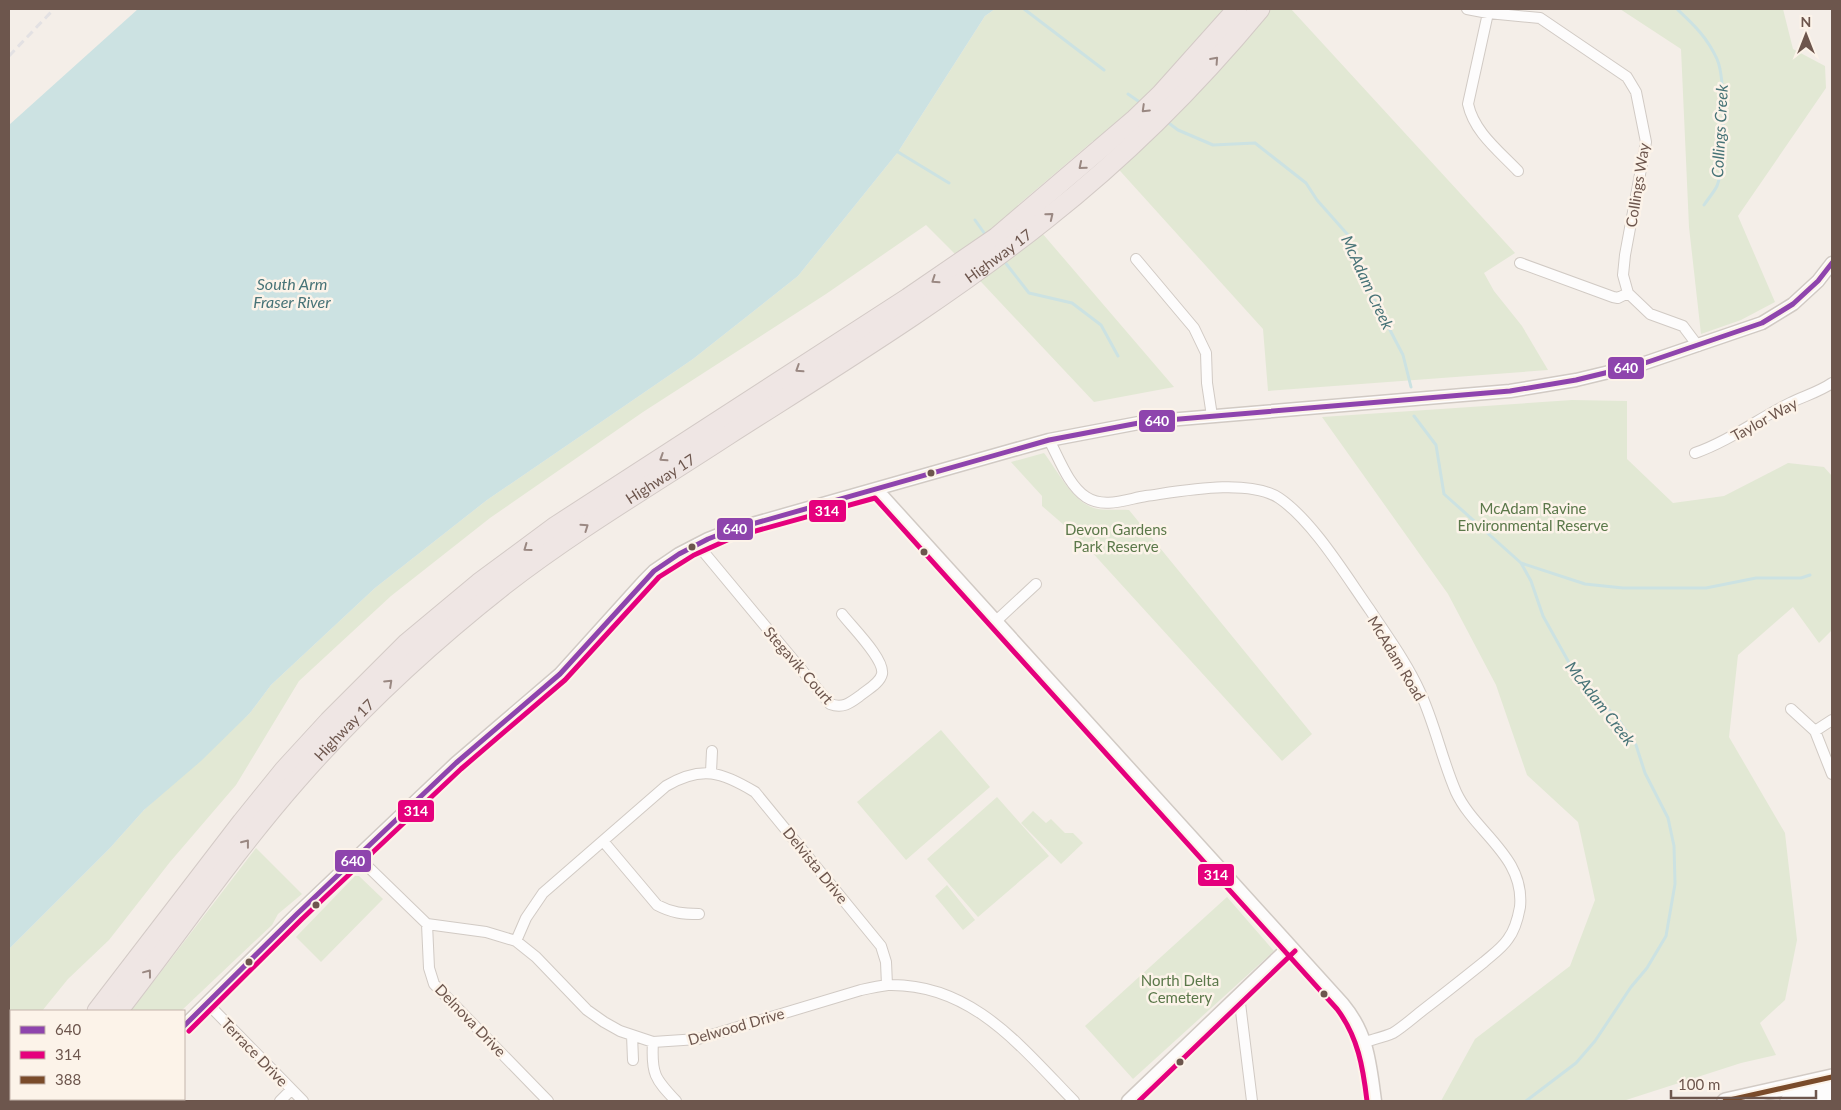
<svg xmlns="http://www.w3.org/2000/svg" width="1841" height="1110" font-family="Lato,sans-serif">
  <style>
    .green { fill: #e2e8d4 }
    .water { fill: #cce2e2 }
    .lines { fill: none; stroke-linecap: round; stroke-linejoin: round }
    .stream { stroke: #cce2e2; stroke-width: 3 }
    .minor-casing { stroke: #d1cac4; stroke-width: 12 }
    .tertiary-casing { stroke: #d1cac4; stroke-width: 15 }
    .secondary-casing { stroke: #d2cbc5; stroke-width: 18 }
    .motorway-casing { stroke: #d3cac6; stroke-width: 21 }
    .minor { stroke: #fdfcfc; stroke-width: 10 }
    .tertiary { stroke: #fdfcfc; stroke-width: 12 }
    .secondary { stroke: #fdfcfc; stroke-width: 15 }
    .motorway { stroke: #efe6e4; stroke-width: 19 }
    .rail { stroke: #e3e1e3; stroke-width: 3; stroke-dasharray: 8 5; stroke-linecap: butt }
    .bus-1-casing { stroke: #fcf3e9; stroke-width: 9 }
    .bus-2-casing { stroke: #fcf3e9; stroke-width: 9 }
    .bus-3-casing { stroke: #fcf3e9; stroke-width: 9 }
    .bus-1 { stroke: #8e44ad; stroke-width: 5 }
    .bus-2 { stroke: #e5007d; stroke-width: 5 }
    .bus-3 { stroke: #7a4b2a; stroke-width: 5 }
    .oneway { stroke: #9a8882 }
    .bus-dot { fill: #6d564d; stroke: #fcf3e9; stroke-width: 2 }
    .labels { text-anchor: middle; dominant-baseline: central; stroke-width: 5; stroke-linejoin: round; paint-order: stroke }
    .street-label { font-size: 15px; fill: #6d564d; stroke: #fcf3e9 }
    .park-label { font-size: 15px; fill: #5b784a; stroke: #fcf3e9 }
    .water-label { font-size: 16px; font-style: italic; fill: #477377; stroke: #fcf3e9 }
    .line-badge { stroke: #fcf3e9; stroke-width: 2 }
    .badge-label { font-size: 14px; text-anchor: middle; font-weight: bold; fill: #fff }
  </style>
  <rect width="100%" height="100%" fill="#f4eee8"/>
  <path class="green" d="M995,9H1291L1515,253L1484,273L1494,291L1522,326L1548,370L1268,391L1263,329L1093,141L1018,205L1174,387L1094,402L953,252L926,225L826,294L643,412L490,518L391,596L299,681L236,785L170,862L109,940L68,979L42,1011H11V1051L9,1054V949L110,848L144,810L250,713L271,685L375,588L487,500L693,359L798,276L898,152L985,16Z
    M1620,9H1783L1793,49L1825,66L1826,88L1738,216L1775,302L1741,320L1701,334L1689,227L1681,49Z
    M1572,400L1627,401V459L1673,503L1724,496L1788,463L1824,467L1832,476V630L1819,643L1793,607L1738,655L1729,737L1785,833L1797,940L1785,1000L1760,1023L1776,1055L1741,1063L1623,1101H1441L1475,1039L1570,966L1595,900L1578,822L1527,775L1496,685L1448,594L1322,417Z
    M1044,453C1057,470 1073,502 1094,508C1104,511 1118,509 1129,510L1312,734L1282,761L1079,538L1042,506V496L1011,462Z
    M941,730L990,787L906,860L857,802Z
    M997,797L1049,856L978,917L927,859Z
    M1033,811L1046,823L1051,819L1065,833H1073L1083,843L1061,864L1021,823Z
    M256,848L302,894L278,914L272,925L181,1011H131Z
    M355,876H359L383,899L321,962L296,937Z
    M947,885L975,920L963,930L935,896Z
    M1227,897L1274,951L1133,1079L1085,1026Z"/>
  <path class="water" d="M138,9H995L985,16L898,152L798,276L693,359L487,500L375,588L271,685L250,713L201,761L144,810L110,848L9,949V125Z"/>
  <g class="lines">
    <path class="stream" d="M1024,9L1104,70
      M1677,9C1694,25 1707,37 1717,59C1726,79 1725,166 1717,186C1714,192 1708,199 1704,205
      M1128,94L1141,103
      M1166,121L1178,130L1213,145L1255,143L1306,183L1317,200L1348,235L1367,286L1403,355L1411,387
      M898,152L949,183
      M975,220L987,237
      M1004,261L1029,293L1072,303L1101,325L1118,356
      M1414,416L1436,445L1444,494L1521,563L1531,581L1543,616L1572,668L1620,722L1636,745L1645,773L1668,818L1674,846L1675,884L1666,936L1647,968L1631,987L1595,1041L1576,1063L1526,1101
      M1521,563L1585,584L1623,588H1706L1756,578H1801L1810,575"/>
    <defs>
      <path id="minor" d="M1467,9L1488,13L1540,18L1627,77L1636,92L1646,142L1625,255L1623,275L1628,293L1650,314L1683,326L1698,346
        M1488,13L1468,104C1474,132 1499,151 1518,171
        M1136,259L1194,328L1206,353L1207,383L1212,416
        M1520,263L1613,297L1618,298L1628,293
        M1049,440C1059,458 1068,485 1086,497C1104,509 1127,499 1146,496C1182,491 1248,478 1279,498C1313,521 1346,576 1370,610C1387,636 1407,663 1420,692C1435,724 1442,760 1456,792C1475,833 1525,856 1520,907C1518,918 1515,930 1508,939C1502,948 1492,955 1484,962C1464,978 1444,994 1423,1010C1414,1017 1403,1027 1393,1033C1384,1037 1374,1039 1365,1042
        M1695,453C1729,441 1758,419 1790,403C1804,396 1819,392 1832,383
        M697,544L830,704C843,709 850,703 861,695C867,690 880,683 882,674C885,659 851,626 842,614
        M995,622L1036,584
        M1791,709L1815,731
        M1832,720L1815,731L1832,774
        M711,772L712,751
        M603,841L657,905C672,913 683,914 699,914
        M358,857L427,924L486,932L516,941L536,957L587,1010L604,1022L620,1031L653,1042L698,1039L861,990C870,988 879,986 888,985C972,983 1021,1047 1074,1101
        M427,924L429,968L434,984L548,1101
        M516,941L526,918L543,893L666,786C702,765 722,772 755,792L881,946L886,962L887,985
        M1239,995L1252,1101
        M207,1003L303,1101
        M632,1035L633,1060
        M653,1042C651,1074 655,1079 676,1101
        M280,1101L291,1090"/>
      <path id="tertiary" d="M877,490L1343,1004C1368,1034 1370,1064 1375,1101
        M184,1026L297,914L456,763L560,674L644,581L654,571L679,554L708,539L731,530L1013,450L1049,440L1144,422L1510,391L1576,380L1642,364L1762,323L1793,304L1818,281L1832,263
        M107,1101L109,1099
        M1128,1101L1290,946"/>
      <path id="secondary" d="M1725,1101L1832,1077
        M1788,1101L1832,1092"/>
      <g id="motorway">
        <path d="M97,1011L242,822L284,770L329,721L407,643L479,583L556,526L908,298L997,237L1134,120L1161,94L1237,9"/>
        <path id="s1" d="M118,1011C178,934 233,853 297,780C360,708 429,644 504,585C575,530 653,484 728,435C836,366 946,299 1046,219C1125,157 1196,86 1260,9"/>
        <path d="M12,1101L14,1099"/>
        <path d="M37,1101L40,1099"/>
      </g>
    </defs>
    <use href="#minor" class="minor-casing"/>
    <use href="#tertiary" class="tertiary-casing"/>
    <use href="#secondary" class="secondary-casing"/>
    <use href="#motorway" class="motorway-casing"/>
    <use href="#minor" class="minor"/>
    <use href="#tertiary" class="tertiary"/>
    <use href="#secondary" class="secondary"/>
    <use href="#motorway" class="motorway"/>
    <path class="rail" d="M9,56L54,9"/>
    <defs>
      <path id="bus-1" d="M184,1026L297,914L456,763L560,674L654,571L679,554L708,539L731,530L1049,440L1144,422L1510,391L1576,380L1642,364L1762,323L1793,304L1818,281L1832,263"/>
      <path id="bus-2" d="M189,1031L302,919L461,769L565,680L659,577L694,555L734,537L875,498L1337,1009C1358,1037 1363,1067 1367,1101
        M1139,1101L1295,951"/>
      <path id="bus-3" d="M1725,1101L1832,1077"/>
    </defs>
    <use href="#bus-1" class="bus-1-casing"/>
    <use href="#bus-2" class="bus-2-casing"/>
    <use href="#bus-3" class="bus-3-casing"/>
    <use href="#bus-1" class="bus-1"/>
    <use href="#bus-2" class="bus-2"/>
    <use href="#bus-3" class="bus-3"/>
  </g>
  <defs><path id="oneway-chevron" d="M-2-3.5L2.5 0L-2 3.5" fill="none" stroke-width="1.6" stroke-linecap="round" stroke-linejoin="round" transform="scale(1.25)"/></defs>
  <g class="oneway">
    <use href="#oneway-chevron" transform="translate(1215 60) rotate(-48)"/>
    <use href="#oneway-chevron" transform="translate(1145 109) rotate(136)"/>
    <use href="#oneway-chevron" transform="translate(1082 166) rotate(140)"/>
    <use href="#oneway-chevron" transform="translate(1050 216) rotate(-39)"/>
    <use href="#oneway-chevron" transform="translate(935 280) rotate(146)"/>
    <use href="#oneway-chevron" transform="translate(799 369) rotate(147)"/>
    <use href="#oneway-chevron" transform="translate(663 458) rotate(147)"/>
    <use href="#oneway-chevron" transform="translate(585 527) rotate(-35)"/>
    <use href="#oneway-chevron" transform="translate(527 548) rotate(144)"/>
    <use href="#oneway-chevron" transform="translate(389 683) rotate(-43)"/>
    <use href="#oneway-chevron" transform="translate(246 843) rotate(-52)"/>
    <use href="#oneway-chevron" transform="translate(148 973) rotate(-53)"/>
  </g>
  <g class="bus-dot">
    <circle cx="931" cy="473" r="4.5"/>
    <circle cx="692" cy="547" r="4.5"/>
    <circle cx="924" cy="552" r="4.5"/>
    <circle cx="316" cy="905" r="4.5"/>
    <circle cx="249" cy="962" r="4.5"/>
    <circle cx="1324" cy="994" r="4.5"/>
    <circle cx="1180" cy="1062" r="4.5"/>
  </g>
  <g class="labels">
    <g class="street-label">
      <text transform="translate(1637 185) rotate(-81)">Collings Way</text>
      <text stroke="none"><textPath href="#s1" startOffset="1171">Highway 17</textPath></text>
      <text transform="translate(1764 419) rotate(-29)">Taylor Way</text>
      <text stroke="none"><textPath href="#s1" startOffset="766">Highway 17</textPath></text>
      <text transform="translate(1397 658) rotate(59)">McAdam Road</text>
      <text transform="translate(799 665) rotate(49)">Stegavik Court</text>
      <text stroke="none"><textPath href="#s1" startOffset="361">Highway 17</textPath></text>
      <text transform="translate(816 865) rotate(51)">Delvista Drive</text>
      <text transform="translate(471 1020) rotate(46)">Delnova Drive</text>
      <text transform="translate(736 1026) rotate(-16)">Delwood Drive</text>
      <text transform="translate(255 1052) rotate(46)">Terrace Drive</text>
    </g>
    <g class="park-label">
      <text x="1533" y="508">McAdam Ravine<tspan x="1533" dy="17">Environmental Reserve</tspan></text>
      <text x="1116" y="529">Devon Gardens<tspan x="1116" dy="17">Park Reserve</tspan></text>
      <text x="1180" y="980">North Delta<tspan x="1180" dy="17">Cemetery</tspan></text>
    </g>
    <g class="water-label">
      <text transform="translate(1719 131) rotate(-87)">Collings Creek</text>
      <text transform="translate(1368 282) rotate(65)">McAdam Creek</text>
      <text x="292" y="283">South Arm<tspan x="292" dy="18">Fraser River</tspan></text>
      <text transform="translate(1601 703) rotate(52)">McAdam Creek</text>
    </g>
  </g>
  <g class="line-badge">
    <rect x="1607" y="356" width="38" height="24" rx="5" fill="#8e44ad"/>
    <rect x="1138" y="409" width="38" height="24" rx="5" fill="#8e44ad"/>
    <rect x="808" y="499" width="39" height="24" rx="5" fill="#e5007d"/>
    <rect x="716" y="517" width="38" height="24" rx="5" fill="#8e44ad"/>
    <rect x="397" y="799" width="38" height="24" rx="5" fill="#e5007d"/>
    <rect x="334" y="849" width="38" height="24" rx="5" fill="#8e44ad"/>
    <rect x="1197" y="863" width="38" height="24" rx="5" fill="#e5007d"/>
  </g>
  <g class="badge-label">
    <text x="1626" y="373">640</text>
    <text x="1157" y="426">640</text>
    <text x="827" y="516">314</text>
    <text x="735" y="534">640</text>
    <text x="416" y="816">314</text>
    <text x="353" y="866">640</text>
    <text x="1216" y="880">314</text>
  </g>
  <rect width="1841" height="1110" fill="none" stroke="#6d564d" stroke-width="20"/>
  <rect x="10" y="1010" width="175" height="90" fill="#fcf3e9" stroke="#c3b4ab"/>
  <rect x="20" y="1026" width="25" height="8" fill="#8e44ad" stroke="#c3b4ab"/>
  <text x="55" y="1035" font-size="15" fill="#6d564d">640</text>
  <rect x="20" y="1051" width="25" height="8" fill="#e5007d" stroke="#c3b4ab"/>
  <text x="55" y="1060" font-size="15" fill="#6d564d">314</text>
  <rect x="20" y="1076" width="25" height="8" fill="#7a4b2a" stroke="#c3b4ab"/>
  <text x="55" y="1085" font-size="15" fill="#6d564d">388</text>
  <g transform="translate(1806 35)" stroke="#fcf3e9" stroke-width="4" paint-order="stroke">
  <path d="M0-4L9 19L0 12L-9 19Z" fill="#6d564d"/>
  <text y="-8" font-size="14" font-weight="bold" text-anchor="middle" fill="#6d564d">N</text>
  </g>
  <path d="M1671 1090v8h145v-8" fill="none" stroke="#6d564d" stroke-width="2.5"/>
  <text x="1678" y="1090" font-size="15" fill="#6d564d" stroke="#fcf3e9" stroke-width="4" paint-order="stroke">100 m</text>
</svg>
